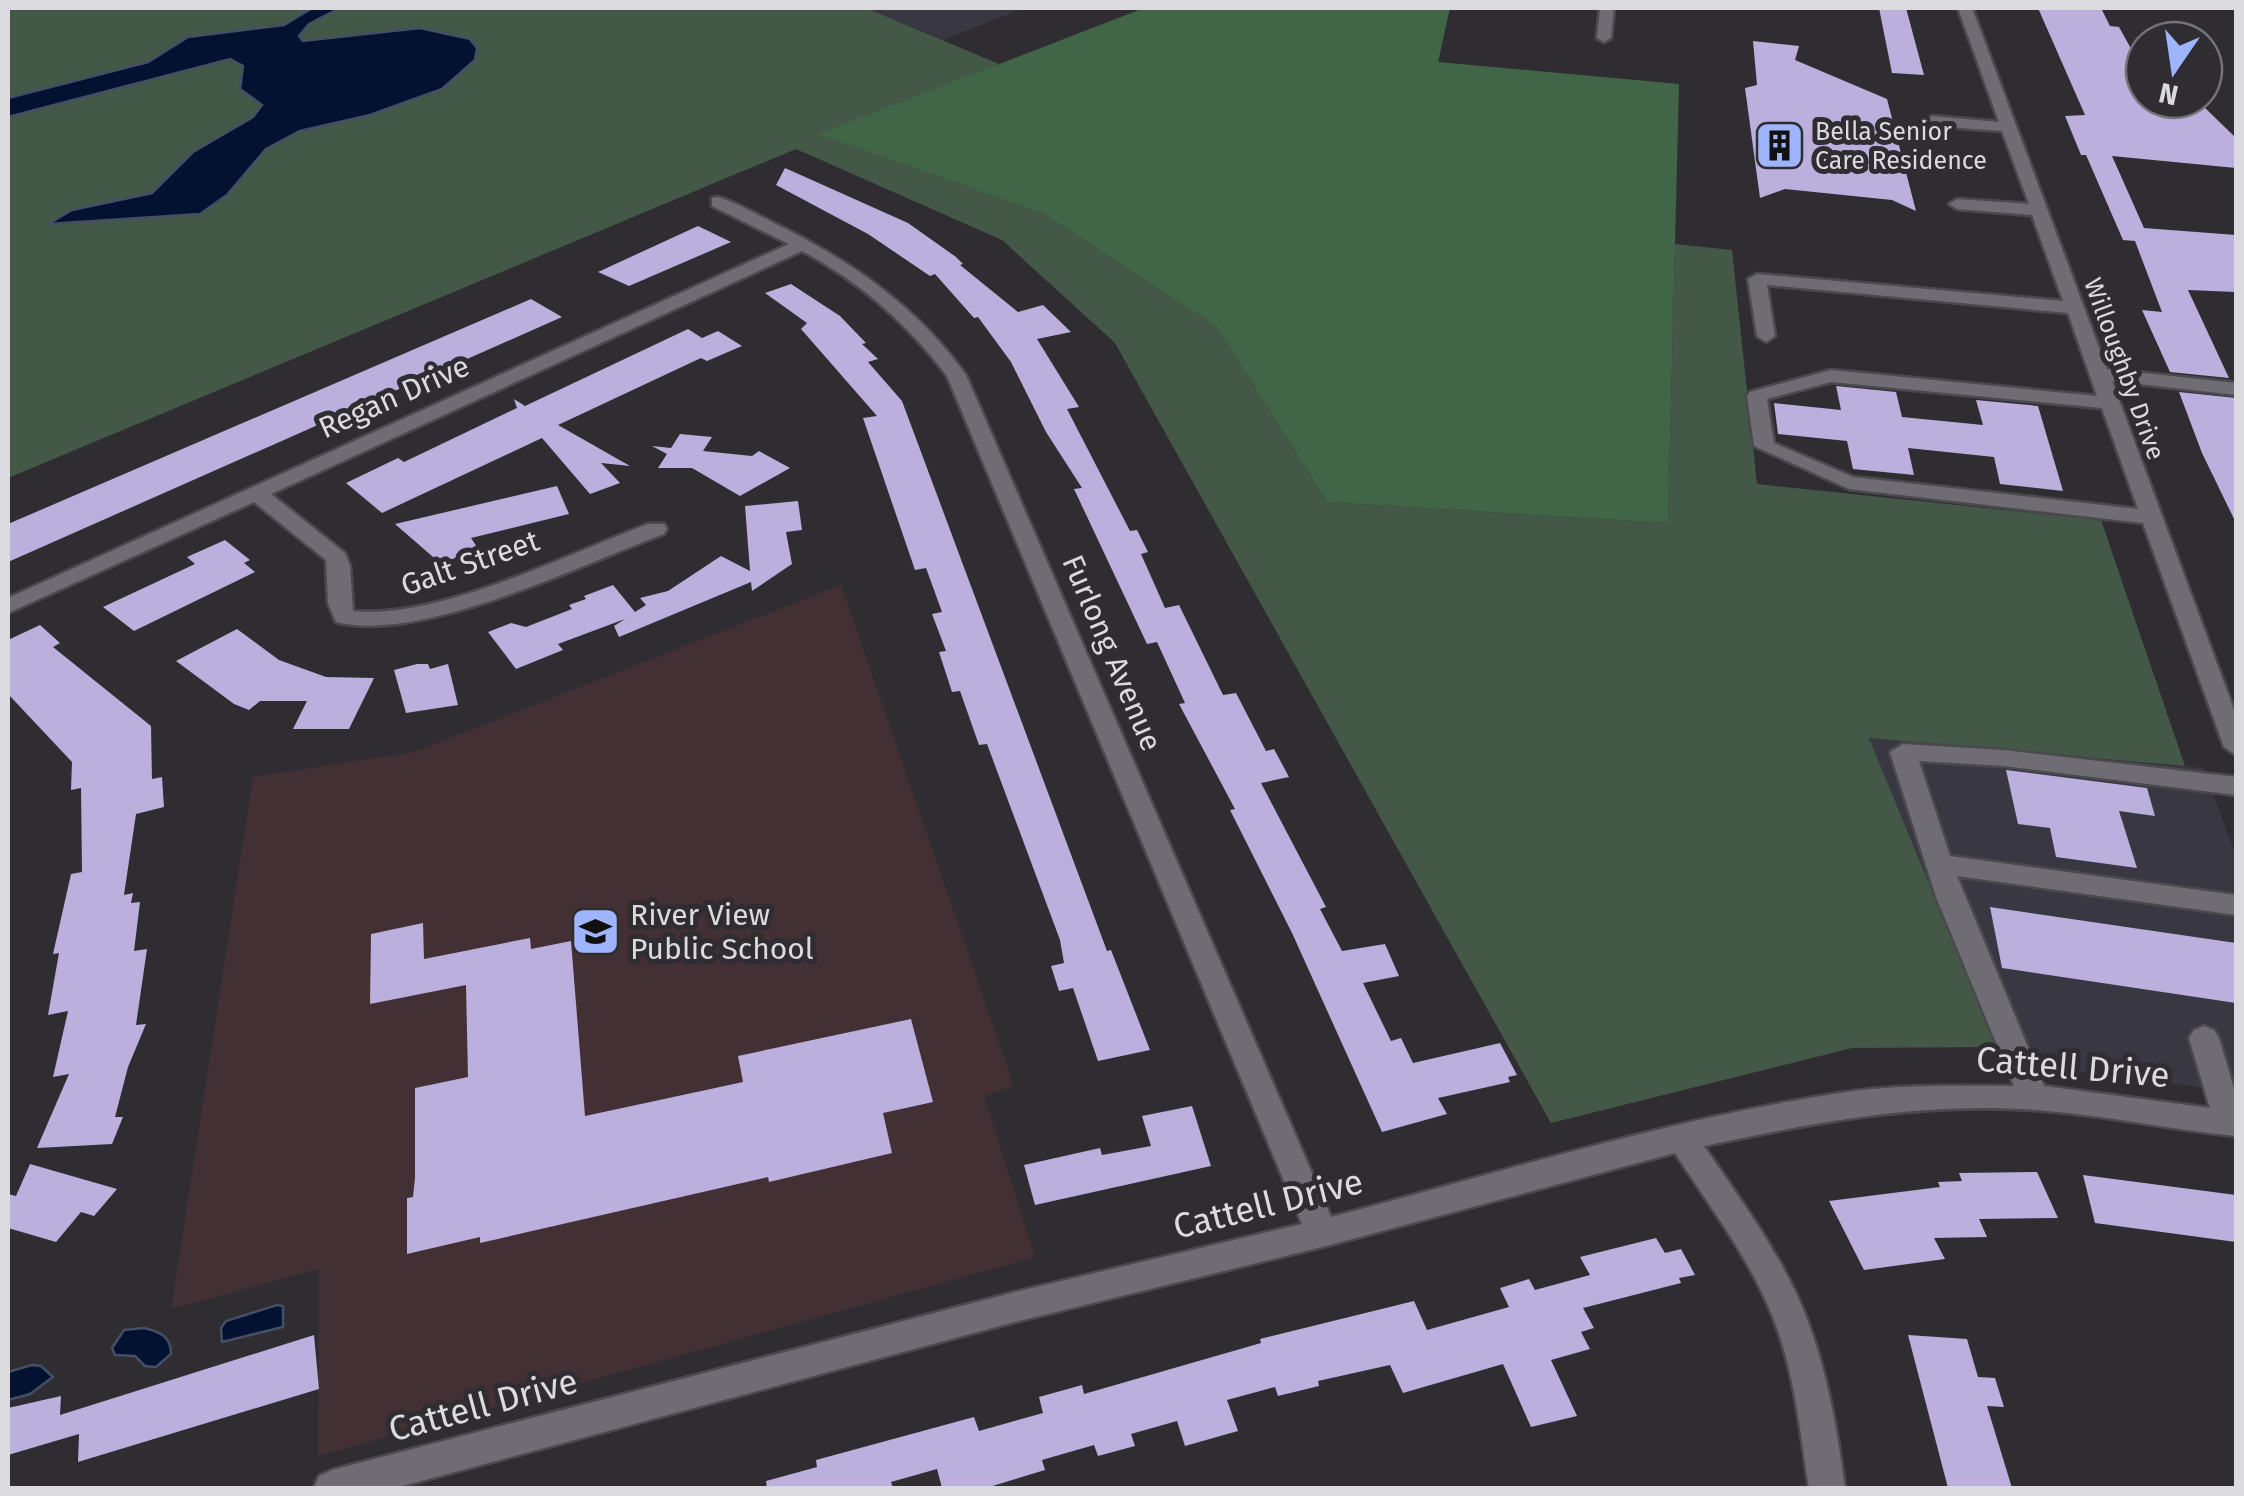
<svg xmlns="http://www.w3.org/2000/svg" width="2244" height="1496" font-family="'Fira Sans',sans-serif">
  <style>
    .built { fill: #393741 }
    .education { fill: #433034 }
    .green { fill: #435846 }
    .forest { fill: #416647 }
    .water { fill: #041231; stroke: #444e65; stroke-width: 2.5 }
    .building { fill: #baafdd }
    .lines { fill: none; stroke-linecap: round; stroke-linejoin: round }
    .minor-casing { stroke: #4a494d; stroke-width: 5 }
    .minor { fill: #6f6d73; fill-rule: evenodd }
    .labels { text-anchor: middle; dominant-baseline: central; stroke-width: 10; stroke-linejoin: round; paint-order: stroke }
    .far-poi-label { font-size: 25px; fill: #dbdade; stroke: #2f2d32; text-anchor: start }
    .far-street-label { font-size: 25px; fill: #dbdade; stroke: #2f2d32 }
    .street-label { font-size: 30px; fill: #dbdade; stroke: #2f2d32 }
    .poi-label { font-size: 30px; fill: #dbdade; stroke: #2f2d32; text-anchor: start }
    .near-street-label { font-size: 35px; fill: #dbdade; stroke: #2f2d32 }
  </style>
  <rect width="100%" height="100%" fill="#2f2d32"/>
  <path class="built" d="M866,8H1024L943,40Z
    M1868,738L2204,768L2236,857V1092L2002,1062Z"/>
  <path class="education" d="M841,585L1014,1086L984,1096L1035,1257L318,1456L319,1269L171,1309L253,777L414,752Z"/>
  <path class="green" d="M8,8H866L999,64L827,137L1044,214L1219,327L1327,502L1668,523L1675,244L1732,250L1757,484L2101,520L2185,766L1869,738L1996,1047L1852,1048L1551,1123L1115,343L1002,240L796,149L8,478Z"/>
  <path class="forest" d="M1144,8H1450L1438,62L1679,84L1668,523L1327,502L1218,327L1044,214L818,134Z"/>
  <path class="water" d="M312,8H340L309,24L299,36L303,41L420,28L470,39L477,48L475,60L442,89L370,115L300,131L266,149L227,195L200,214L48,224L72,210L152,193L193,152L253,117L262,105L240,89L243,66L230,59L8,117V98L148,62L188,37L284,25Z
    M277,1305L283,1306V1327L222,1342L221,1328L226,1321Z
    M144,1328C160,1332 171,1336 171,1354L156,1367L145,1366L135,1356L115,1355L112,1348L124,1330Z
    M32,1365L41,1366L53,1377L30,1394L8,1400V1372Z"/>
  <path class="building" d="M1879,8H1906L1924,75L1892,73Z
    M2038,8L2102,10L2110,26L2119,27L2144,72V102L2201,104L2236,138V168L2112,156L2144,228L2236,235V292L2188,290L2229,378L2170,372L2142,310L2162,312L2135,241L2123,240L2086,155H2081L2065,116L2085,115Z
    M1753,41L1799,46L1795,60L1887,99L1916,211L1892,200L1785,189L1760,198L1745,88L1757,85Z
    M785,168L908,223L956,257L963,264L960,265L1018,312L1043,305L1071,332L1037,339L1079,407L1067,409L1130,531L1137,530L1148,552L1141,554L1165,608L1179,605L1223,695L1236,693L1266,751L1274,749L1289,777L1261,783L1326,907L1320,909L1342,951L1385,944L1399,976L1363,983L1391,1041L1401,1038L1413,1063L1500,1043L1517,1075L1508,1077L1510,1082L1438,1098L1447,1114L1382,1132L1292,933L1230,810L1235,809L1179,704L1185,703L1157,642L1147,644L1074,489L1082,488L1046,432L1011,362L978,317L974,318L935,274L930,276L868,234L776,185Z
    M698,226L731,242L629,286L598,272Z
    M791,284L840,316L866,343L862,344L878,359L868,362L902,401L1107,951L1111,950L1150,1050L1098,1061L1073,988L1059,991L1051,966L1064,963L1060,940L987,744L979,745L960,691L952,692L939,652L946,651L932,614L942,612L926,568L915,570L863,418L877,416L801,329L807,323L765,293Z
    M531,299L562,317L8,562V524Z
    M688,329L702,338L718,331L742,346L707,361L701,358L558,425L630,466L601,463L620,483L590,494L542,438L382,513L346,483L398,458L404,462L517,408L514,399L525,406Z
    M1836,386L1896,392L1902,417L1983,425L1976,400L2038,406L2063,491L2000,484L1994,457L1908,448L1914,475L1853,469L1847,441L1778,434L1774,403L1841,410Z
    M2179,392L2236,398V523L2202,453Z
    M680,434L712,437L703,451L752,456L759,451L790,468L740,496L692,468H658L667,454L652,446L671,448Z
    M557,486L569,514L471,538L479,550L440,563L395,524Z
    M798,501L802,530L786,532L792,564L752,591L751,582L619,637L614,626L625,619L558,644L563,650L516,669L488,632L511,623L526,627L572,609L569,605L586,599L584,596L613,585L635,612L646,605L640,598L668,591L721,556L750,571L745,506Z
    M225,540L250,560L244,563L255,572L134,631L103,607L195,564L187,557Z
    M40,625L60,643L53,647L151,726L152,779L162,777L164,807L136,814L124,895L133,893L131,903L140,902L134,951L147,949L136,1025L146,1024L128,1067L115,1117H123L112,1144L37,1148L69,1074L53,1077L68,1011L48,1015L59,953L53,954L71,874L82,872L81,788L71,790L72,762L8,694V640Z
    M237,629L279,660L326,677L374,678L349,729H293L307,701H260L249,710L234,704L176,661Z
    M417,664H428L430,669L448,664L458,705L406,713L394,670Z
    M2006,770L2147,788L2155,816L2119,811L2137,868L2056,857L2050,828L2018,824Z
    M1990,907L2236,943V1003L2002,968Z
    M423,923L424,959L530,938L531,949L571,941L585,1116L743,1082L738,1056L911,1019L933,1102L883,1113L892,1153L769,1182L768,1177L480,1243V1237L407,1254V1198L413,1197L415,1178V1088L468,1077L466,985L370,1004L371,934Z
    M1192,1106L1211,1166L1035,1205L1024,1165L1100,1148L1102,1155L1151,1146L1142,1116Z
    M30,1164L117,1189L94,1216L81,1212L56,1242L8,1228V1194L16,1196Z
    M2037,1172L2058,1218L1979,1219L1987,1237L1934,1238L1945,1259L1864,1270L1829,1201L1940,1187L1938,1182L1962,1181L1959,1173Z
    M2083,1175L2236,1195V1242L2095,1223Z
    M1656,1238L1665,1253L1681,1249L1695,1275L1679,1278L1681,1283L1583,1308L1594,1328L1581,1332L1590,1349L1551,1360L1577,1416L1531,1427L1503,1364L1403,1393L1390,1365L1318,1381L1319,1386L1278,1396L1275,1387L1227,1400L1238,1431L1185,1446L1177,1421L1131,1434L1135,1446L1098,1456L1094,1445L1042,1460L1045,1470L986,1488H942L937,1469L891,1482L893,1488H767L766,1481L817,1467L816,1460L974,1417L979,1431L1043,1413L1039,1397L1082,1385L1084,1394L1261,1343L1260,1339L1414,1301L1427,1330L1509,1307L1500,1288L1529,1279L1535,1290L1590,1275L1580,1257Z
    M314,1335L319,1389L78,1462L79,1434L8,1455V1408L61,1396L60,1415Z
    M1908,1335L1967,1339L1978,1377L1995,1378L2004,1407L1987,1406L2012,1488H1948Z"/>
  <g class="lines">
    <defs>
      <path id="minor" d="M1600,8H1614L1611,38L1604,42L1597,38Z
        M1958,8H1972L2107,369L2236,383V395L2112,381L2236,715V755L2224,747L2143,523L1849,489L1754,446L1747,396L1750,392L1831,370L2097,396L2068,313L1767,285L1775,336L1766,342L1757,336L1748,279L1757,274L2063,301L2032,215L1957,209L1949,204L1957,199L2029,204L2002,131L1932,126L1924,121L1932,116L1999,122ZM1831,382L2102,408L2138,509L1853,477L1774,443L1767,399Z
        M718,197C737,203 756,214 774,223C849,260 916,305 966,375L1331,1217C1499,1173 1668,1119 1840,1093C1897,1084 1956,1086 2014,1086L1936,897L1890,752L1903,744L2004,750L2236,777V795L2004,766L1919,761L1950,856L2236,895V915L1957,876L2044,1086L2210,1108L2189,1038L2194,1030L2204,1026L2214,1030L2219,1038L2236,1095V1136C2173,1130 2110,1116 2046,1111C1930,1100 1817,1122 1704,1146C1736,1193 1769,1238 1794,1289C1824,1351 1836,1421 1845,1488H1809C1800,1432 1795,1374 1774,1320C1751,1260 1710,1207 1675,1153L1322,1247L1015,1322L395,1488H314L319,1476L332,1470L1015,1292L1302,1224L947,376C907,323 860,282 802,251L271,494L345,553L350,566L353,611C437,620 568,554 648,524H664L667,529L664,534C582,564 420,644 336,622L328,603L326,560L254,502L8,613V598L789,244L712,206V198Z"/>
    </defs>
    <use href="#minor" class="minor-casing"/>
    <use href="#minor" class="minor"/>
  </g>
  <defs>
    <symbol id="building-square" viewBox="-11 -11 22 22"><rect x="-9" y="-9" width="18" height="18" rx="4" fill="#9eb4fd" stroke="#2f2d32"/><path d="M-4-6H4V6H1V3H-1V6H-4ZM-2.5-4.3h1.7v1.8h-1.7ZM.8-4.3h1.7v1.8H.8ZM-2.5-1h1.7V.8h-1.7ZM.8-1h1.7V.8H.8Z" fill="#111"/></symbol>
    <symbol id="school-square" viewBox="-11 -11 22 22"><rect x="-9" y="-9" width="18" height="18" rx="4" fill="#9eb4fd" stroke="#2f2d32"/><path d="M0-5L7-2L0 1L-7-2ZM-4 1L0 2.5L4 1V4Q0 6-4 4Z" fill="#111"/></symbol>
  </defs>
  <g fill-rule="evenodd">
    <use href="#building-square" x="1752" y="118" width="55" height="55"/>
    <use href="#school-square" x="568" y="904" width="55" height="55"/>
  </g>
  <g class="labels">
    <g class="far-poi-label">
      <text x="1815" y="132">Bella Senior<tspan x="1815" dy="29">Care Residence</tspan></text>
    </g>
    <g class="far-street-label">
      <text transform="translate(2124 369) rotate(70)">Willoughby Drive</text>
    </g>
    <g class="street-label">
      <text transform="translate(394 397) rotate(-24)">Regan Drive</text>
      <text transform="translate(470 563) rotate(-19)">Galt Street</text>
      <text transform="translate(1112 653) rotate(67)">Furlong Avenue</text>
    </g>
    <g class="poi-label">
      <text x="630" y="915">River View<tspan x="630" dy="34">Public School</tspan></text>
    </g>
    <g class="near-street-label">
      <text transform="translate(2073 1067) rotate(5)">Cattell Drive</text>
      <text transform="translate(1268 1204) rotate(-14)">Cattell Drive</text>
      <text transform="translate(483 1405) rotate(-15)">Cattell Drive</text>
    </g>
  </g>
  <rect width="2244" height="1496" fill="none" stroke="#dbdade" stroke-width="20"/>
  <g transform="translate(2174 70) rotate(193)"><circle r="48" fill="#2f2d32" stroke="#747277" stroke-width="2.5"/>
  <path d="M0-8L18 38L0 25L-18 38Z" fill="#9eb4fd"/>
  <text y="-15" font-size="28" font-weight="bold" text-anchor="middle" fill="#dbdade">N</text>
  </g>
</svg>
